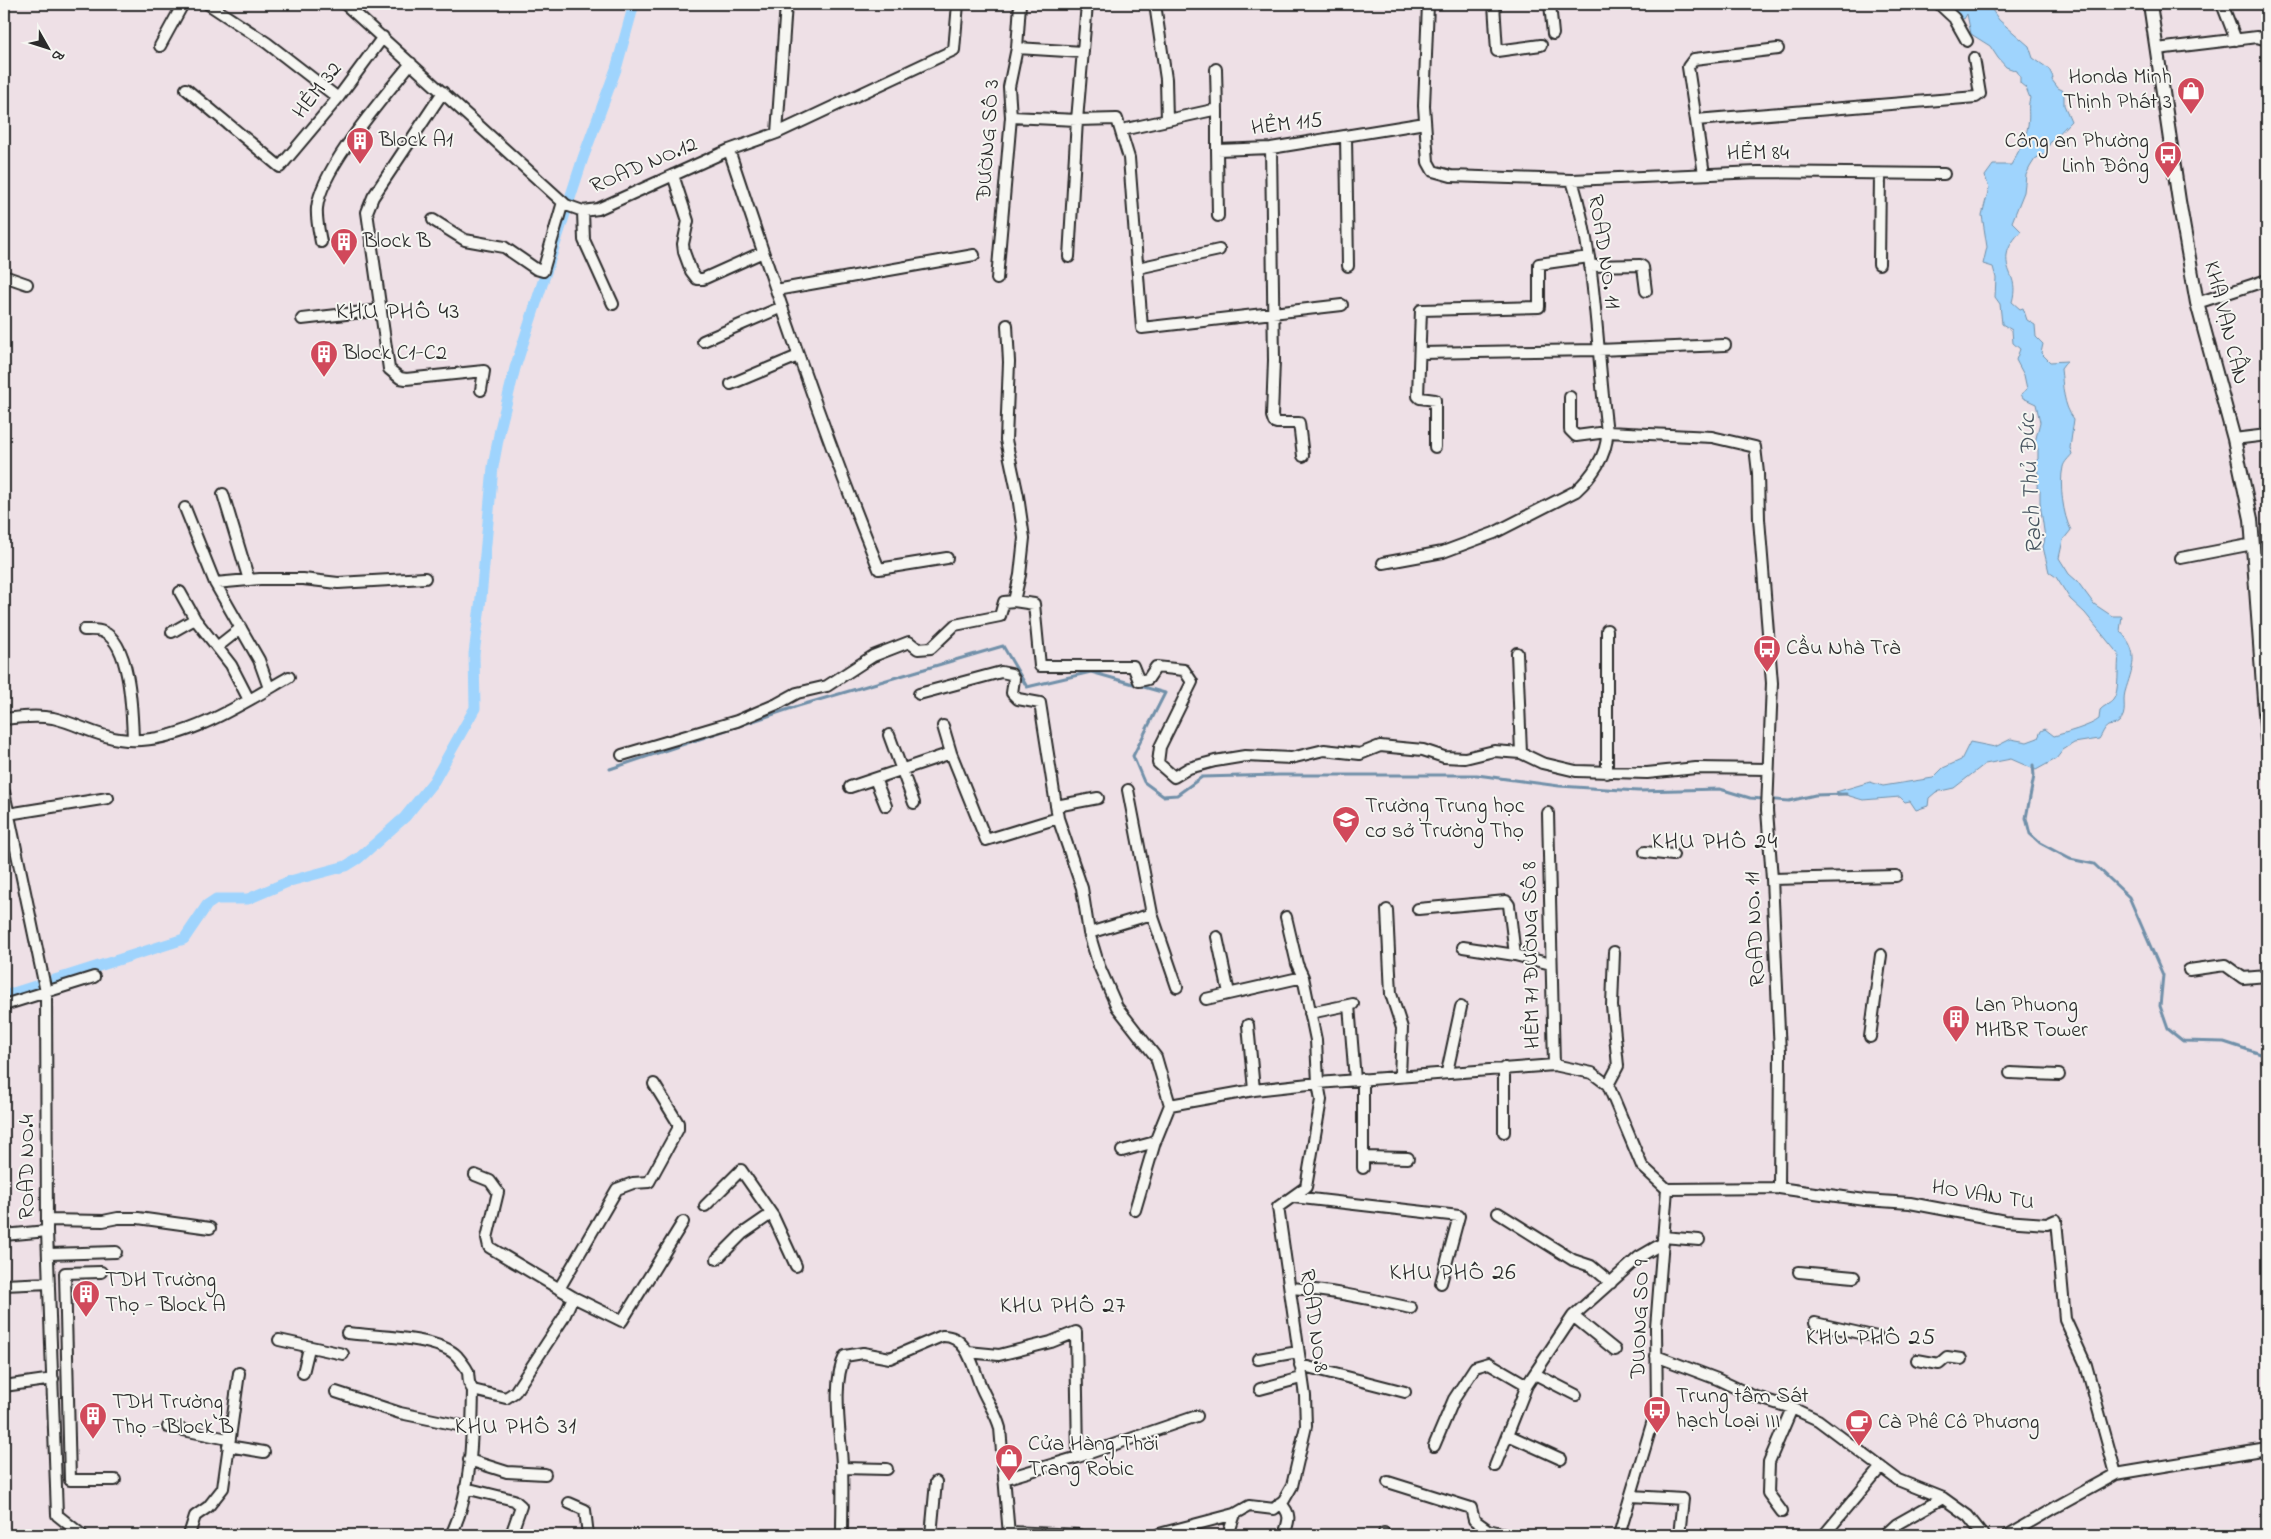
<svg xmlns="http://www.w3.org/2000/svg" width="2271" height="1539" font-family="'Indie Flower',sans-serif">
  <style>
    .water { fill: #9fd4fd; stroke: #7190a9 }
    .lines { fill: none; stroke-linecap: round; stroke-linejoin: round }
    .stream { stroke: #7190a9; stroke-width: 3 }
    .canal { stroke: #9fd4fd; stroke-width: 11 }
    .minor-casing { stroke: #2b2b2b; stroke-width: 14 }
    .major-casing { stroke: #2b2b2b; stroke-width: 16 }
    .minor { stroke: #f6f6f2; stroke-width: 10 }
    .major { stroke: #f6f6f2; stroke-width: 12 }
    .labels { text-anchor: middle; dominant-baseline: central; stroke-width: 4; stroke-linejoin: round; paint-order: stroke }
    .poi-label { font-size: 22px; fill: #2b2b2b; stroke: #f6f6f2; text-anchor: start }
    .street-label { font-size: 22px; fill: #2b2b2b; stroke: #f6f6f2 }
    .neighbourhood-label { font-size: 24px; letter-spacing: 1px; fill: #2b2b2b; stroke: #f6f6f2 }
    .water-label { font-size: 24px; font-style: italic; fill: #485560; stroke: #f6f6f2 }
  </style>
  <rect width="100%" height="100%" fill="#eee0e6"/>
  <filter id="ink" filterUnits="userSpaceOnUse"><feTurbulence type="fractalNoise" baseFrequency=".02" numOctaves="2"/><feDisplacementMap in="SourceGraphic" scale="10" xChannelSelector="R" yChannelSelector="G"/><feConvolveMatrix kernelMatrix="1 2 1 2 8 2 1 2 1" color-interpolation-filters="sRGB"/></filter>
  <g filter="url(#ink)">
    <path class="water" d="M1946,4H1988L1999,20L2029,46L2033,58L2049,69L2053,77L2052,80L2058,88L2064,91V105L2071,121L2050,143L2045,153L2035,159L2030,167L2026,175L2024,192L2012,222L2021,231C2015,238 2008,246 2007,255C2005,274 2019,278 2012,302L2020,309L2023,308L2027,320L2035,325L2036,337L2043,344L2041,353L2050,362L2067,361L2061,369C2063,385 2063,406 2074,419L2070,448L2072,454C2069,458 2064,462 2063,467C2059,484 2063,516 2071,530L2063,540L2059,558L2069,574L2077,581L2094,604L2112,616H2122L2120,631C2141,653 2132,668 2125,692C2122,703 2128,713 2119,722C2116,725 2112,725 2108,726C2104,728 2102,735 2099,739L2074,743L2063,750L2056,759L2036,770L2011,759L1985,764L1954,788L1936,792L1929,798L1928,806L1916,810L1910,801L1905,802L1900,797L1863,800L1836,792L1870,782L1883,786L1933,778L1943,768L1961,760L1970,742L1995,747L2011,739L2027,742L2038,738L2041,731L2045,729L2054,736C2065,733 2091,726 2099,719L2100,710C2103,706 2110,704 2113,700C2120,692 2117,666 2119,655L2085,613L2070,599L2056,577L2049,572L2043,547L2045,538L2040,503V491L2037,488L2038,472L2033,464L2038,459V449L2035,442L2040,422L2036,404L2023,398L2021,394L2027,389L2024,375L2016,360L2020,349L2013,343L2012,330L2002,324L2000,304L1995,297L1996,278L1993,267L1983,264L1987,247L1982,215L1989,188L1985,176L1993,165H2011C2018,152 2026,140 2028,125C2030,115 2027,108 2030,98L2026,88L2020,83V77L2017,71L2006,67L1998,58L1990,46L1971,34L1967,14L1964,19L1957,15Z"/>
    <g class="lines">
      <path class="stream" d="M2033,765L2034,776L2026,818L2030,834L2040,843L2070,859L2094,864L2129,897L2163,975L2160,1006L2168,1029L2183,1041L2224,1042L2267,1056
        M610,769L798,706L1003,646L1027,687L1091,672L1165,693L1133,756L1144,782L1163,796L1177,795L1202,777L1279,775H1477L1559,786L1638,791L1720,789L1750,798L1789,801L1815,795L1846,794"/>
      <path class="canal" d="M4,996L184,939L207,905L216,899H248L290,881L346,866L359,858L405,817L434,781L475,708L474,654L481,598L493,467L500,429L515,368L583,158L616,69L634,4"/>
      <defs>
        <path id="minor" d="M208,4L267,43L338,98
          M345,4L566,205L583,211L598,209L729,150L777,133L954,50L958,4
          M1155,4L1166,79L1167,120
          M1428,4L1424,106L1428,162L1433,171L1451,176L1572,180L1758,172L1944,174
          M1494,4L1497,51L1541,45
          M1550,4L1553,34
          M1939,4L1954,18L1967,41
          M2222,4L2236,40
          M160,46L183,4
          M1017,48L1083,52
          M2157,49L2257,37L2267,40
          M1216,69L1217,111
          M186,89L280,167L338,98L383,37
          M443,92L373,197L367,212L368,219L389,369L400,378L406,379L484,371L481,390
          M1011,117L1077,120L1117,119L1129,158L1142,328L1342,305
          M1696,120L1976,97L1980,94L1974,58
          M1122,130L1213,110L1217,111V150
          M777,133L786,4
          M1346,136L1348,266
          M1271,148L1274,360L1272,416L1274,422L1277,423H1299L1303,456
          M729,150C776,291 823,432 879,569L947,558
          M1704,174L1688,67L1694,59L1778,49
          M673,175L688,221L683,244L684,252L691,271L697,279H703L763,252
          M1572,180C1597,261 1596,348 1607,432L1712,437L1755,447L1758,473L1759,519L1772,683L1767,810L1772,879L1780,1053L1779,1188
          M583,211L584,240L613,304
          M1218,216L1217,150L1271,148L1425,123
          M433,220L465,240L504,247L536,269L543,271L563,202
          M321,242C319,231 316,219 317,208C321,168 385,96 411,63
          M1069,257L1077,120L1087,4
          M1879,264L1880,174
          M1590,266L1640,265L1643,267L1646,291
          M1138,268L1219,250
          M4,276L27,284
          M997,279L1011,117L1009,87L1017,48L1020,4
          M776,290L974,255
          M2197,303L2267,280
          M302,319L381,310
          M1007,325L1009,362L1006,440L1018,496L1024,538L1020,575L1014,601
          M703,341L782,307
          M1420,353L1598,350L1725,345
          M731,384L798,356
          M2234,439L2267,435
          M1435,447V400L1420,398L1418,396L1421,310L1539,307V264L1589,257
          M223,494L249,580
          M185,508L215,583L259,660L269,688
          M2181,558L2253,544
          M1383,563L1443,552L1494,533L1576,491C1591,477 1608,455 1607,432L1576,436L1570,430V397
          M215,583L260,579H303L338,583L425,578
          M180,592L195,619L231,665L249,700
          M84,630C90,630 98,629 103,632C131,643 132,714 133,740
          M172,632L195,619
          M217,647L241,628
          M1517,653L1521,753
          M919,694L1001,672L1011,674L1014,679L1012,693L1018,699L1040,703L1058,818L1082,888L1089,933L1099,966L1117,1007L1156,1057L1170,1105
          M4,719C20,717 37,715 53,718C76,723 96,736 119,739C176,748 242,704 289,677
          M889,735L914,803
          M951,753L986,840L1058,818
          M622,755L737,721L777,704L797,693L827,686L873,656L909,642L918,649L931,648L955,625L1000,616L1004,602L1014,601L1034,604L1040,666H1133L1139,681L1148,679L1156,667L1184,670L1192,682L1160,747L1158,763L1174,777L1189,768L1215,761L1245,756L1291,758L1324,750L1360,754L1380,746L1423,750L1444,757L1465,758L1494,751L1521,753L1542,763L1576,771L1647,773L1696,768L1768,769
          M1607,773V630
          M875,779L886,806
          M850,787L951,753L943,726
          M1128,790L1152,914L1177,987
          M4,792L46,992L47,1231L57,1515L82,1535
          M1056,806L1098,798
          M1548,813L1554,1065
          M8,814L108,798
          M1645,852L1673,855
          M1772,879L1896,876
          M1418,909L1506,901L1509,905L1515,955
          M1387,910L1391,994L1402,1028L1400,1076
          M1089,933L1152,914
          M1217,937L1229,993
          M1463,947L1515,955L1551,964
          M2189,970L2225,965L2243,978L2267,976
          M1206,999L1303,977
          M4,1005L94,977
          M1349,1005L1355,1080
          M1310,1013L1353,1004
          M1248,1025L1254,1090
          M1870,1037L1881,955
          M1447,1072L1461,1007
          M2010,1073L2059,1075
          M1608,1085L1618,1066L1612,1006L1614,952
          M1170,1105L1254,1090L1318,1083L1554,1065L1592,1073L1608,1085L1642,1166L1667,1189
          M1504,1132V1068
          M1122,1151L1155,1142
          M1363,1157L1408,1158
          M1363,1168V1079
          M475,1175L490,1181L498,1192L487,1238L489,1247L573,1297L622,1321L683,1222
          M1667,1189L1779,1188L1865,1200L1910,1203L2005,1221L2047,1224L2056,1220L2065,1319L2086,1365L2116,1474
          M1293,1197L1459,1216L1441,1283
          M705,1206L741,1170L773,1216L796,1266
          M1135,1210L1155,1142L1170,1105
          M1498,1213L1573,1260L1591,1266L1611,1283
          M47,1220L103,1221L118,1218H138L210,1228
          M4,1235L47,1231
          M1663,1237L1699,1240
          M49,1254L116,1252
          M717,1259L742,1234L771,1214
          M101,1272L65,1273L70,1480H115
          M1799,1272L1854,1277
          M4,1285L49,1283
          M1290,1288C1331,1290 1370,1299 1411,1308
          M559,1289L617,1189L633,1183L649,1182L678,1129V1123L654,1084
          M1573,1316L1615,1350
          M1815,1323L1877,1337
          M347,1333C373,1336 439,1337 457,1356C460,1360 467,1368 468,1372C469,1381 468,1383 473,1390L506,1398L515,1392L564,1317L573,1297
          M279,1340L343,1354
          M968,1352L999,1355L1051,1342L1076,1332L1078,1457
          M1656,1356L1717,1379L1753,1396L1792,1408L1818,1420L1898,1480L1943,1498L1968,1516L1983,1535
          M1258,1359L1298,1352
          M1917,1360L1939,1364L1947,1357L1961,1359
          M1300,1365L1405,1392
          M303,1373L309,1348
          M1535,1374L1576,1395
          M4,1386L53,1379
          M1260,1389L1301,1378
          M336,1392L400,1413L472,1428
          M168,1427L228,1439
          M1508,1435L1561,1459
          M228,1446L264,1452
          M1434,1446L1454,1399L1475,1367L1489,1363L1527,1385
          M469,1460L507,1472L545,1474
          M1495,1466L1527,1385L1573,1316L1639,1257L1663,1243
          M842,1468L887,1469
          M1004,1479L1078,1457L1197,1416
          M1388,1482L1471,1508L1474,1520L1488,1530L1510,1535
          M465,1488L514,1500L521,1506L513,1529
          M1631,1496L1683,1499L1679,1535
          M569,1503L585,1510L588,1535
          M1280,1503C1292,1514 1289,1521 1284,1535
          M1782,1512L1768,1493L1769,1462L1792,1408
          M1008,1532L1079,1535
          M1159,1534L1235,1514
          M189,1535L195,1516L208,1507L223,1488L239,1373
          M451,1535C472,1492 472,1438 473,1390
          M842,1535C842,1512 843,1489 842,1466C841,1434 831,1384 845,1356L863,1353L890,1358L942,1336C969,1335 973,1370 982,1389C988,1403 996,1413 1000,1428L1009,1535
          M931,1535L936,1482
          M1228,1535L1235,1514L1249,1506L1274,1509L1284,1500L1292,1486L1306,1426L1305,1396L1278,1207L1306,1187L1321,1100L1318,1083L1316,1040L1303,977L1297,964L1286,917
          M1384,1535V1533
          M1619,1535L1657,1407L1656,1328L1667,1189
          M1824,1535L1881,1467
          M1885,1535L1897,1524L1943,1498
          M2008,1535L2056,1507L2116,1474L2267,1449"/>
        <path id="major" d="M2150,4L2179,201L2197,303L2234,439L2251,519L2267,741"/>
      </defs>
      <use href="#minor" class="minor-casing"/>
      <use href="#major" class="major-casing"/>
      <use href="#minor" class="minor"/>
      <use href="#major" class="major"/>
    </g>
  </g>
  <defs>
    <symbol id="shop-pin" viewBox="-11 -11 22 30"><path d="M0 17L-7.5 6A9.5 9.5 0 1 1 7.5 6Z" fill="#d1495b" stroke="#f6f6f2"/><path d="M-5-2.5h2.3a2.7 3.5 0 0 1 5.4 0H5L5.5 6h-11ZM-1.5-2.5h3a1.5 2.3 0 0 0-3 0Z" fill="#fff"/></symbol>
    <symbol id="building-pin" viewBox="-11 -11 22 30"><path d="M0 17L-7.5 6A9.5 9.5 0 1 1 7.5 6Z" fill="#d1495b" stroke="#f6f6f2"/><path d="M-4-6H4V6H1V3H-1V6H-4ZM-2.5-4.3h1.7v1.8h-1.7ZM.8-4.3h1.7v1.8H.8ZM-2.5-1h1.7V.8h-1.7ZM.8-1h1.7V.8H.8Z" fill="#fff"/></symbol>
    <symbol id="bus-pin" viewBox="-11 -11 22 30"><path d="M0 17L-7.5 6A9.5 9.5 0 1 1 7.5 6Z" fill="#d1495b" stroke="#f6f6f2"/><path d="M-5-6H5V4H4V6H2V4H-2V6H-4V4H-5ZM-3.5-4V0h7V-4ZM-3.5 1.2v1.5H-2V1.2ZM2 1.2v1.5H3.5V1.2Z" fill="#fff"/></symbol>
    <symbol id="school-pin" viewBox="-11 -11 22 30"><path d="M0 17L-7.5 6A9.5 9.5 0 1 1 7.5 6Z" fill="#d1495b" stroke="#f6f6f2"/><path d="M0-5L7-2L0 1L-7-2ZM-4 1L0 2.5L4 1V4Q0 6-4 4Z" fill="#fff"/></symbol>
    <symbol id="cafe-pin" viewBox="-11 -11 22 30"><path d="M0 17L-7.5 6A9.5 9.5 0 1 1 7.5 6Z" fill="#d1495b" stroke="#f6f6f2"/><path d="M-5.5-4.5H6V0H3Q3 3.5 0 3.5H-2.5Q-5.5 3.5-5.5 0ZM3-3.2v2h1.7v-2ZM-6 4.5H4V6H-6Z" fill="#fff"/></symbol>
  </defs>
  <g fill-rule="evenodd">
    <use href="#shop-pin" x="2175" y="75" width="32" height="43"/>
    <use href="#building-pin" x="344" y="125" width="32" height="43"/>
    <use href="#bus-pin" x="2152" y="139" width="32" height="43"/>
    <use href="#building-pin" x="328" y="226" width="32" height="43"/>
    <use href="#building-pin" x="308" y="338" width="32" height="43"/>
    <use href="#bus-pin" x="1751" y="633" width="32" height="43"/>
    <use href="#school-pin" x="1330" y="804" width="32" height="43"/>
    <use href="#building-pin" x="1940" y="1003" width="32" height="43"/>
    <use href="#building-pin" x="70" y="1278" width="32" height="43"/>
    <use href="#bus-pin" x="1641" y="1394" width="32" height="43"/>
    <use href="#building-pin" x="77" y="1400" width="32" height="43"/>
    <use href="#cafe-pin" x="1843" y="1407" width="32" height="43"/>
    <use href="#shop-pin" x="993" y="1442" width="32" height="43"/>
  </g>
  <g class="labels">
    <g class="poi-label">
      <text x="2172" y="78" text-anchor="end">Honda Minh<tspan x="2172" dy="25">Thịnh Phát 3</tspan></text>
      <text x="379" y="141">Block A1</text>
      <text x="2149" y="142" text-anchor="end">Công an Phường<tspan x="2149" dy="25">Linh Đông</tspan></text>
      <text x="363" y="242">Block B</text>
      <text x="343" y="354">Block C1-C2</text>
      <text x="1786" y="649">Cầu Nhà Trà</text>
      <text x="1365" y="807">Trường Trung học<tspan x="1365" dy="25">cơ sở Trường Thọ</tspan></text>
      <text x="1975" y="1006">Lan Phuong<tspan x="1975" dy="25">MHBR Tower</tspan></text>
      <text x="105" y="1281">TDH Trường<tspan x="105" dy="25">Thọ - Block A</tspan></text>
      <text x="1676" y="1397">Trung tâm Sát<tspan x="1676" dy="25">hạch Loại III</tspan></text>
      <text x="112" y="1403">TDH Trường<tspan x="112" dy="25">Thọ - Block B</tspan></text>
      <text x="1878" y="1423">Cà Phê Cô Phương</text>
      <text x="1028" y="1445">Cửa Hàng Thời<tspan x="1028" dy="25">Trang Robic</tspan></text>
    </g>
    <g class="street-label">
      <text transform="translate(318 91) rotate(-52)">HẺM 32</text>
      <text transform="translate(1287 125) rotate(-7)">HẺM 115</text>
      <text transform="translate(989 140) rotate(-86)">ĐƯỜNG SỐ 3</text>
      <text x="1758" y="154">HẺM 84</text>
      <text transform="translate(644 166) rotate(-23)">ROAD NO.12</text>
      <text transform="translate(1603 252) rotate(81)">ROAD NO. 11</text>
      <text transform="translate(2225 323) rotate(76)">KHA VẠN CÂN</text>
      <text transform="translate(1756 929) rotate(-93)">ROAD NO. 11</text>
      <text transform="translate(1532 955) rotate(-91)">HẺM 71 ĐƯỜNG SỐ 8</text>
      <text transform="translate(28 1167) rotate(-90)">ROAD NO.4</text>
      <text transform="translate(1983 1196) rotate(9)">HO VAN TU</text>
      <text transform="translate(1641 1319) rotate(-88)">DUONG SO 9</text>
      <text transform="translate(1313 1321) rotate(82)">ROAD NO.8</text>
    </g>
    <g class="neighbourhood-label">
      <text x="398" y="312">KHU PHỐ 43</text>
      <text x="1715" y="842">KHU PHỐ 24</text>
      <text x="1453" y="1273">KHU PHỐ 26</text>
      <text x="1063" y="1306">KHU PHỐ 27</text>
      <text x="1871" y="1338">KHU PHỐ 25</text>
      <text x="516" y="1427">KHU PHỐ 31</text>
    </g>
    <g class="water-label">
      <text transform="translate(2032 484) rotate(-93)">Rạch Thủ Đức</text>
    </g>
  </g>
  <rect width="2271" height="1539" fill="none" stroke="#f6f6f2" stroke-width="20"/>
  <rect x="10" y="10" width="2251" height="1519" fill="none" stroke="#2b2b2b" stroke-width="2" filter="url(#ink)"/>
  <g transform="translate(48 48) rotate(129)" stroke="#f6f6f2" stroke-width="4" paint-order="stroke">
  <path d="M0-4L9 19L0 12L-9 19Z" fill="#2b2b2b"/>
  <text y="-8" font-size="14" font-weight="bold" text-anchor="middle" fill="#2b2b2b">B</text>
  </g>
</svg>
